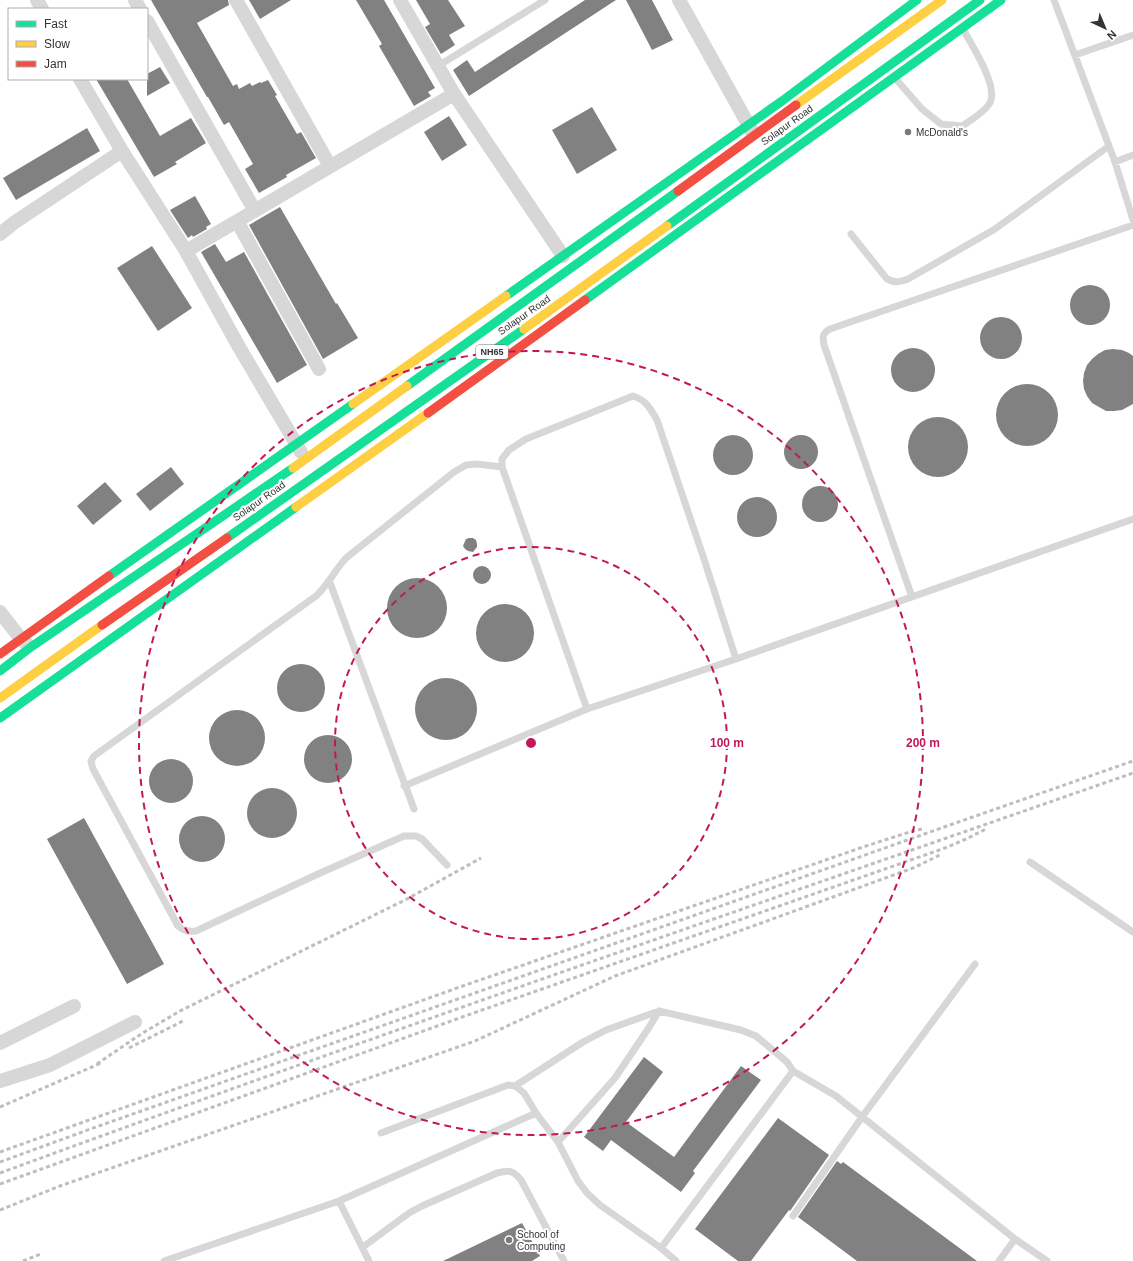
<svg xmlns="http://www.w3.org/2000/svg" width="1133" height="1261" font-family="Arial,sans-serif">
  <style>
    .building { fill: #818181 }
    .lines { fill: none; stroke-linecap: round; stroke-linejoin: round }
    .lane { stroke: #d7d7d7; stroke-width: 7 }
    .street { stroke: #d7d7d7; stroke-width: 14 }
    .fast { stroke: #16e098; stroke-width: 9 }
    .slow { stroke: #ffcf43; stroke-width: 9 }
    .jam { stroke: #f24e42; stroke-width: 9 }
    .rail { stroke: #bebebe; stroke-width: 3; stroke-dasharray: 4 3; stroke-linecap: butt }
    .ring { fill: none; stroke: #c2185b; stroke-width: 2; stroke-dasharray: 7 5 }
    .poi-dot { fill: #7a7a7a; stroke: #fff; stroke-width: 1.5 }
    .labels { text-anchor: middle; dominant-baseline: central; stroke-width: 4; stroke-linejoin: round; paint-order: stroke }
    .shield { fill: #fff; stroke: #707070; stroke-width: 1 }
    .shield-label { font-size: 9px; font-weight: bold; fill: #333 }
    .street-label { font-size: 10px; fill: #333; stroke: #fff }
    .poi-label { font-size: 10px; fill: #333; stroke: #fff; text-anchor: start }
    .centre { fill: #c2185b; stroke: #fff; stroke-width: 2 }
    .ring-label { font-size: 12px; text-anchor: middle; font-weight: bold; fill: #c2185b; stroke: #fff; stroke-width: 4; stroke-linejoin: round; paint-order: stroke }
  </style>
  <rect width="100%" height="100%" fill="#fff"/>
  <path class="building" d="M151,0H228L229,5L197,23L233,86L237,84L239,89L250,83L252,86L260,82L261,83L268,80L277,95L275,96L297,134L301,132L316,158L286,175L287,177L259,193L245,169L253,164L229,122L224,125L208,97H207Z
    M249,0H291L260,19Z
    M356,0H384L435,88L428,92L431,96L414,106L379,46L382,44Z
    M416,0H448L465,26L449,35L455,45L441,54L425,27L430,24Z
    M585,0H616L469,96L453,70L467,60L475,72Z
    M626,0H652L673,40L652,50Z
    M160,67L170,83L147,96V74Z
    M96,79H127L160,136L191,118L206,143L175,162L177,164L154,177Z
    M592,107L617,150L577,174L552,130Z
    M449,116L467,145L442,161L424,132Z
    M87,128L100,151L16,200L3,178Z
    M195,196L211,224L206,227L207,229L193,237L192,235L188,238L170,210Z
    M280,207L336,304L337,303L358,338L323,359L249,225Z
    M215,244L226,262L244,252L307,365L277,383L201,252Z
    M152,246L192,308L158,331L117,268Z
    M1070 305a20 20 0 1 1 40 0a20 20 0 1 1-40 0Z
    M980 338a21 21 0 1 1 42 0a21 21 0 1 1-42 0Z
    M891 370a22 22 0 1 1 44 0a22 22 0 1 1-44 0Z
    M1113,349L1122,350L1129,353L1133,356V404L1122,410L1114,411H1106L1092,403L1087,396L1084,389L1083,381L1084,373L1087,365L1092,359L1098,354L1105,350Z
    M996 415a31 31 0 1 1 62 0a31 31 0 1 1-62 0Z
    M908 447a30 30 0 1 1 60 0a30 30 0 1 1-60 0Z
    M713 455a20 20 0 1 1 40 0a20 20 0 1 1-40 0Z
    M784 452a17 17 0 1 1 34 0a17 17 0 1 1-34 0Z
    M171,467L184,484L150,511L136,494Z
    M105,482L122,501L93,525L77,506Z
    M802 504a18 18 0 1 1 36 0a18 18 0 1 1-36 0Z
    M737 517a20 20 0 1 1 40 0a20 20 0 1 1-40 0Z
    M469,538H473L476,540L477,544V547L473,552L468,551L465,549L463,546L466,539Z
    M473 575a9 9 0 1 1 18 0a9 9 0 1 1-18 0Z
    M387 608a30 30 0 1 1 60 0a30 30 0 1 1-60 0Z
    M476 633a29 29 0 1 1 58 0a29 29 0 1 1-58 0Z
    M277 688a24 24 0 1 1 48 0a24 24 0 1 1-48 0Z
    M415 709a31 31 0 1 1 62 0a31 31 0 1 1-62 0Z
    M209 738a28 28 0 1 1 56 0a28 28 0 1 1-56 0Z
    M304 759a24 24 0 1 1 48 0a24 24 0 1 1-48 0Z
    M149 781a22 22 0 1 1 44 0a22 22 0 1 1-44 0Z
    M247 813a25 25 0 1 1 50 0a25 25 0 1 1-50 0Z
    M179 839a23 23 0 1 1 46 0a23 23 0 1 1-46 0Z
    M84,818L164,964L127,984L47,839Z
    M644,1057L663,1072L626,1122L674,1157L741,1066L761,1080L693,1171L695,1173L681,1192L611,1140L603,1151L584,1137Z
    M778,1118L829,1155L790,1211L789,1210L751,1261H738L695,1229Z
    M837,1161L841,1164L843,1162L977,1261H857L798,1217Z
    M522,1223L540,1256L532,1261H443Z"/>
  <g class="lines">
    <path class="lane" d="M1054,0L1115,162L1133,220
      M1075,55L1133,35
      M438,66L545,0
      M895,78L922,109L941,124L962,126C970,121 989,109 991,100C996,82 972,46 963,29
      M1115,162L1133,155
      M851,234L887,279C895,283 900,282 908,279L995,229L1109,146
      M329,580L414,809
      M912,597L824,345C822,336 823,333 830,329L1133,225
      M587,709L502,467V459L509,450L526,439L633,396C646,400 650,408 657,420L704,559L736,659
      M404,786L587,709L736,659L1133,519
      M1030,862L1133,932
      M447,865L422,839L416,836H404L318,874L196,931C188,932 184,931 178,926L93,769L91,761L94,756L316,596C328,585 335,570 346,558L454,472L466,465L477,464L502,467
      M515,1086L583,1042L606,1030L659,1011L741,1030L756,1036L787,1062L793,1071L836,1096L1015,1239L1047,1261
      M381,1133L508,1085L515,1086L524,1093L536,1113L558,1142L578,1181L587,1193L600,1205L661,1248L676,1261
      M558,1142L615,1078L648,1029L659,1011
      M339,1201L536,1113
      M793,1216L862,1117L975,964
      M363,1247L409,1213L422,1206L497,1173C509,1170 513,1170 521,1180L564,1261
      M661,1248L793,1071
      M164,1261L339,1201L369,1261
      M999,1261L1015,1239"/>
    <path class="street" d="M37,0L42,9
      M135,0L140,9
      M236,0L330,166
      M400,0L454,94
      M679,0L753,133
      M147,21L255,211
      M80,79L122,151L186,251L239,347L301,452
      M237,221L319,369
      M0,234L15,222L122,151
      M186,251L454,94L563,256
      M0,612L21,639L28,645
      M0,1043L74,1006
      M0,1081L50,1065L135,1022"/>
    <path class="fast" d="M667,226L980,0
      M506,296L782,101L917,0
      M585,300L1001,0
      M407,386L678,191
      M227,538L524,329
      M109,576L353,404
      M0,671L31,647L293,468
      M0,718L296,507"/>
    <path class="slow" d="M796,105L942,0
      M524,329L667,226
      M353,404L506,296
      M293,468L407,386
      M296,507L428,413
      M0,698L102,625"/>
    <path class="jam" d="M678,191L796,105
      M428,413L585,300
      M102,625L227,538
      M0,654L109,576"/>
    <path class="rail" d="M129,1048L185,1020
      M97,1064L141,1034L180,1011L407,899L481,858
      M0,1107L101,1063
      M0,1152L457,988L866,846L916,830L923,829
      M0,1162L96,1127L947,826L1133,761
      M0,1173C376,1035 755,905 1133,773
      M0,1184L465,1016L945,848L966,839L986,829
      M0,1210L60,1186L475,1041L615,976L913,868L942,854
      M23,1261L41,1254"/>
  </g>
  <g class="ring">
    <circle cx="531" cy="743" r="196"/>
    <circle cx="531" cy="743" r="392"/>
  </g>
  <g class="poi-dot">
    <circle cx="908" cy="132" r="4"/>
    <circle cx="509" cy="1240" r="4"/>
  </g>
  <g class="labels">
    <rect class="shield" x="476" y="345" width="32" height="14" rx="3"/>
    <g class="shield-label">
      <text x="492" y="352">NH65</text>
    </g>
    <g class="street-label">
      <text transform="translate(787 125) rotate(-36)">Solapur Road</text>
      <text transform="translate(524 315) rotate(-35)">Solapur Road</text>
      <text transform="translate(259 501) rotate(-35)">Solapur Road</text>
    </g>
    <g class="poi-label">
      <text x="916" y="132">McDonald's</text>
      <text x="517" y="1234">School of<tspan x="517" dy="12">Computing</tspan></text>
    </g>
  </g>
  <circle cx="531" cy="743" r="6" class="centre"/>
  <g class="ring-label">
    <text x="727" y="747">100 m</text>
    <text x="923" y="747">200 m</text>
  </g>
  <rect x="8" y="8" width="140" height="72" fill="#ffffff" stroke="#adadad"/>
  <rect x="16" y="21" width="20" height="6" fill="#16e098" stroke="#adadad"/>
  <text x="44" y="28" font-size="12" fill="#333333">Fast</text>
  <rect x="16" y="41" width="20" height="6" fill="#ffcf43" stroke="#adadad"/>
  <text x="44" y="48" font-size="12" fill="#333333">Slow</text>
  <rect x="16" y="61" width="20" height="6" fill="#f24e42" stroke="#adadad"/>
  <text x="44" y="68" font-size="12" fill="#333333">Jam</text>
  <g transform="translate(1105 28) rotate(136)" stroke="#ffffff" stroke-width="3" paint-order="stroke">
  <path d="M0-3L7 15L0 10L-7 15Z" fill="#333333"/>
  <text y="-6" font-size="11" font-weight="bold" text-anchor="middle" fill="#333333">N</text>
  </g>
</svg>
